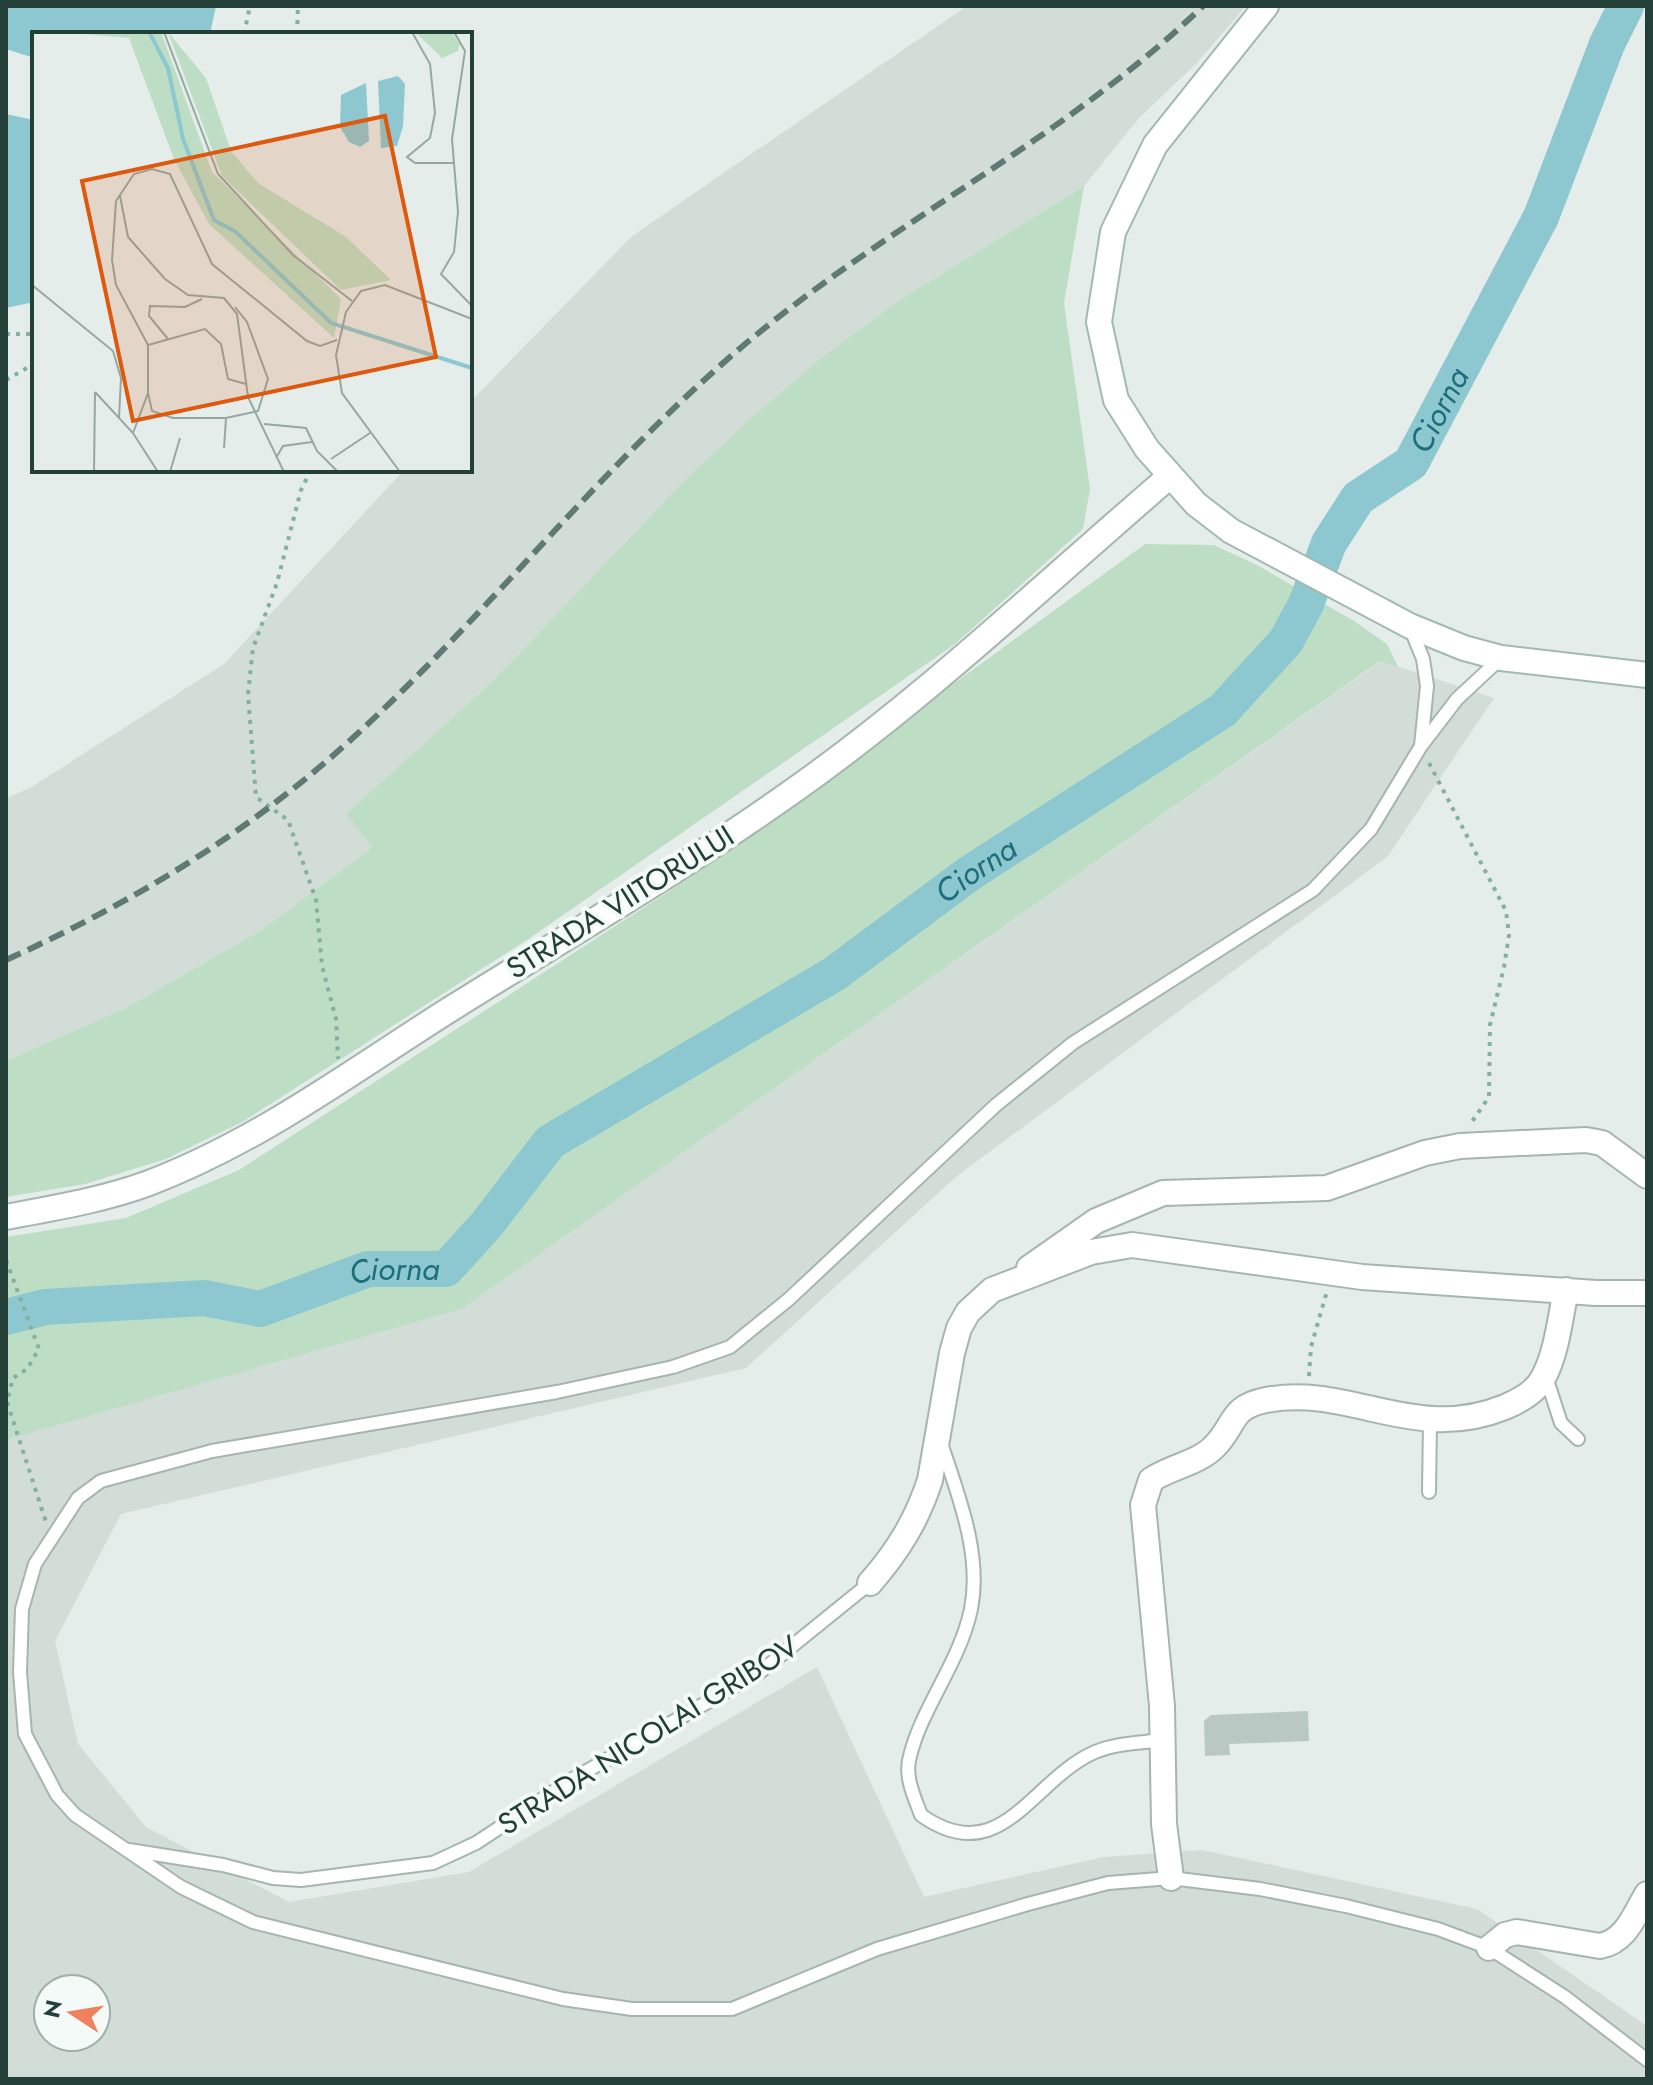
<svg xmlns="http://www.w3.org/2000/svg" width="1653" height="2085" font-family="Jost,sans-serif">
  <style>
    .built { fill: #d2ddd8; fill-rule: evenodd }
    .green { fill: #bddec5 }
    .water { fill: #8dc8d1 }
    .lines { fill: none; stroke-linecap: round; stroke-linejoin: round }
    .river { stroke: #8dc8d1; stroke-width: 36 }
    .building { fill: #b9c8c2 }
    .service-casing { stroke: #a6b5b0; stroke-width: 16 }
    .minor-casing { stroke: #a6b5b0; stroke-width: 28 }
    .secondary-casing { stroke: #a2b9b1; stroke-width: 28 }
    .path { stroke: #84b0a2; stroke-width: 4; stroke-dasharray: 4 6; stroke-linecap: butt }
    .service { stroke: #fff; stroke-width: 12 }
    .minor { stroke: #fff; stroke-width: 24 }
    .secondary { stroke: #fff; stroke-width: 24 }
    .rail { stroke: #5e7a72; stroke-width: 6; stroke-dasharray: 16 8; stroke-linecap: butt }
    .labels { text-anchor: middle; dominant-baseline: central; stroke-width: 8; stroke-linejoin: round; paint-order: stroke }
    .street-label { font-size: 30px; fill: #233f37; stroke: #f4faf7 }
    .water-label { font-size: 32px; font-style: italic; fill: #1d6d7b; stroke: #f4faf7 }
    .inset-river { fill: none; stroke: #8dc8d1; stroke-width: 4 }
    .inset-road { fill: none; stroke: #97a7a2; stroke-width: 2 }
    .view { fill: #de580e; fill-opacity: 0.15; stroke: #de580e; stroke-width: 4 }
    .inset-edge { fill: none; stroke: #233f37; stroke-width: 4 }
  </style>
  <rect width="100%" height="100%" fill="#e4ede9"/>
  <path class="built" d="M967,6H1246L1197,63L1138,119L1084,186L900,300L743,425L681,484L494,680L346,814L373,846L260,931L126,1008L6,1061V798L30,788L224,664L404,470H470V402L632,236Z
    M1381,661L1494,698L1388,856L957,1176L746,1368L121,1514L55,1641L78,1744L146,1827L289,1902L469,1872L817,1667L924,1897L1104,1857L1202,1850L1477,1909L1647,2026V2079H6V1440L462,1309ZM48,1989H96V2037H48Z"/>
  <path class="green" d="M1084,186L1064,303L1090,489L1083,529L955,644L527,940L244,1121L166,1159L85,1184L6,1197V1061L126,1008L260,931L372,847L346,814L494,680L681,484L743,425L824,356L900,300Z
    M1145,544L1214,545L1257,565L1354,621L1387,644L1398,667L1380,661L462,1309L6,1440V1237L126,1218L239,1170L674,888Z"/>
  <path class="water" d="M6,6H216L210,34H34V58L6,49Z
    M6,114L34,120V302L6,308Z"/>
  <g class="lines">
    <path class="river" id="s1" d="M6,1317L45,1307L204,1298L260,1309L368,1269H446L487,1224L550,1142L834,974L970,873L1223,710L1286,641L1306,604L1329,543L1358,498L1411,463L1541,217L1607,44L1626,6"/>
  </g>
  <path class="building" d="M1308,1711L1309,1741L1229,1744L1230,1755L1205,1756L1204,1721L1211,1715Z"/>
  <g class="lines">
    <defs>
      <path id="service" d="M1410,627L1423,659L1427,686L1421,746L1371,829L1313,890L1073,1043L996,1105L789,1299L730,1347L673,1367L557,1392L212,1451L101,1481L78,1498L35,1564L22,1609L20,1672L25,1734L57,1795L75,1815L181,1887L253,1922L563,1999L632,2009H732L877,1949L1028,1904L1108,1883L1171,1878L1260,1889L1346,1906L1438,1929L1489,1948L1565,1997L1647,2060
        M1421,746L1457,699L1501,658
        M1546,1377L1561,1423L1578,1439
        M941,1443C958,1495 982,1554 971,1609C960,1662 922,1707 910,1756C904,1776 914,1796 921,1815C1001,1872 1032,1779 1095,1752C1116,1743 1140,1743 1162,1740
        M1429,1492L1430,1421
        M129,1850L223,1865L273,1878L301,1880L433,1863L476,1843L573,1779L760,1672L870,1583"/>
      <path id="minor" d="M6,1217C54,1208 103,1200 149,1183C262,1140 356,1068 457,1005C566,937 678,872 783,798C920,703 1043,585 1170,476
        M1029,1268L1096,1221L1163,1193L1327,1188L1425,1153L1460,1146L1586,1140L1602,1143L1647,1176
        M870,1583C898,1551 917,1520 930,1480L952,1353L959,1328L968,1312L992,1290L1091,1252L1132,1245L1362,1277L1596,1293H1647
        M1171,1878L1164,1824L1162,1706L1143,1505L1151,1480C1170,1467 1199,1463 1215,1446C1236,1424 1230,1407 1266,1400C1350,1384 1414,1444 1505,1407C1519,1401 1536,1392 1543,1378C1557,1353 1560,1318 1566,1290
        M1489,1948L1505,1935L1517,1932L1600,1946C1626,1941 1634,1916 1647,1894"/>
      <path id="secondary" d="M1266,6L1155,145L1113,232L1099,322L1116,400L1147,449L1196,504L1231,531L1410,626L1464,648L1501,658L1647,675"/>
    </defs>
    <use href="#service" class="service-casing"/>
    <use href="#minor" class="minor-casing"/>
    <use href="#secondary" class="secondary-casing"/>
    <path class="path" d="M244,34L250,6
      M297,34L298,6
      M6,334H34
      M6,380L34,364
      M311,470L301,490L277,583L253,648L248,694L256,797L288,820L316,900L322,966L336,1019L338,1059
      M1429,763L1506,911L1509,935L1504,967L1490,1025L1489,1097L1471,1123
      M6,1260L39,1349L27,1369L13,1378L7,1402L46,1522
      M1309,1376L1311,1347L1327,1291"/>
    <use href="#service" class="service"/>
    <use href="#minor" class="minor"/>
    <use href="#secondary" class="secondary"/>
    <path class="rail" d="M6,960C134,902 252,831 356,735C489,613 600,468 737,351C884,225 1063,141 1203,6"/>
  </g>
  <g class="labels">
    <g class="street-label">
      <text transform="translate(620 902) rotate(-32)">STRADA VIITORULUI</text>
      <text transform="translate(648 1735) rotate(-32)">STRADA NICOLAI GRIBOV</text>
    </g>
    <g class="water-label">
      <text stroke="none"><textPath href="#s1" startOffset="1792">Ciorna</textPath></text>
      <text stroke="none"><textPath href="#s1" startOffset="1120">Ciorna</textPath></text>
      <text stroke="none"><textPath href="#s1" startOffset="398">Ciorna</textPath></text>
    </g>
  </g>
  <g transform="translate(32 32)">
    <rect width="440" height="440" fill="#e4ede9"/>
    <path d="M31,0H129L180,140L309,267L302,306L177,192L142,127L97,6ZM136,0L174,46L199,119L226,151L314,205L359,248L309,258L190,144ZM383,0H419L428,12L426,19L410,26Z" fill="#bddec5"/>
    <path d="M366,44L373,52L371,94L365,114L349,116L346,49ZM334,51L337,109L328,115L317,110L308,95L309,63Z" fill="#8dc8d1"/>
    <path class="inset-river" d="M117,0L136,36L151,107L182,188L204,200L299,291L440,336"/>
    <path class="inset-road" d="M132,0L186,142L261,223L320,269M380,0L398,32L403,81L398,106L375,125L383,131H421M422,0L433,19L420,107L426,180L422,220L409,242L440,274M88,164L96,205L133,247L156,263L192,266L205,282L216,365L252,440M0,253L81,319L89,346L87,386M136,307L117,284L118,274L153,275L170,267M116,313L173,297L189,312L196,347L214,352M63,360L101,401L126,440M116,361L120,379L141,386H194L226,379L236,347L215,290L203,275M232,392L274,396L285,419L306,440M101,401L116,361V313L84,253L80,228L84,169L102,142L120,137L138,142L180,232L275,309L288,314L305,308M192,416L194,386M244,426L251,414L280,410M299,427L338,401M62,440L63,360M138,440L148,406M368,440L310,361L304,323L314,280L329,259L353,253L440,287"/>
    <path class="view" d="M353,84L404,325L101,389L50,149Z"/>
    <rect width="440" height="440" class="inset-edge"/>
  </g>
  <rect width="1653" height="2085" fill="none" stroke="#233f37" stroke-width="16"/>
  <g transform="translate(72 2013) rotate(282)"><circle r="38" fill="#f4faf7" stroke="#a0afaa" stroke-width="2"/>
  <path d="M0-6L14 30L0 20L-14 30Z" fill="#f1805e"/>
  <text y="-12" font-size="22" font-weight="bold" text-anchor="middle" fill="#233f37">N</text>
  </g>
</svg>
